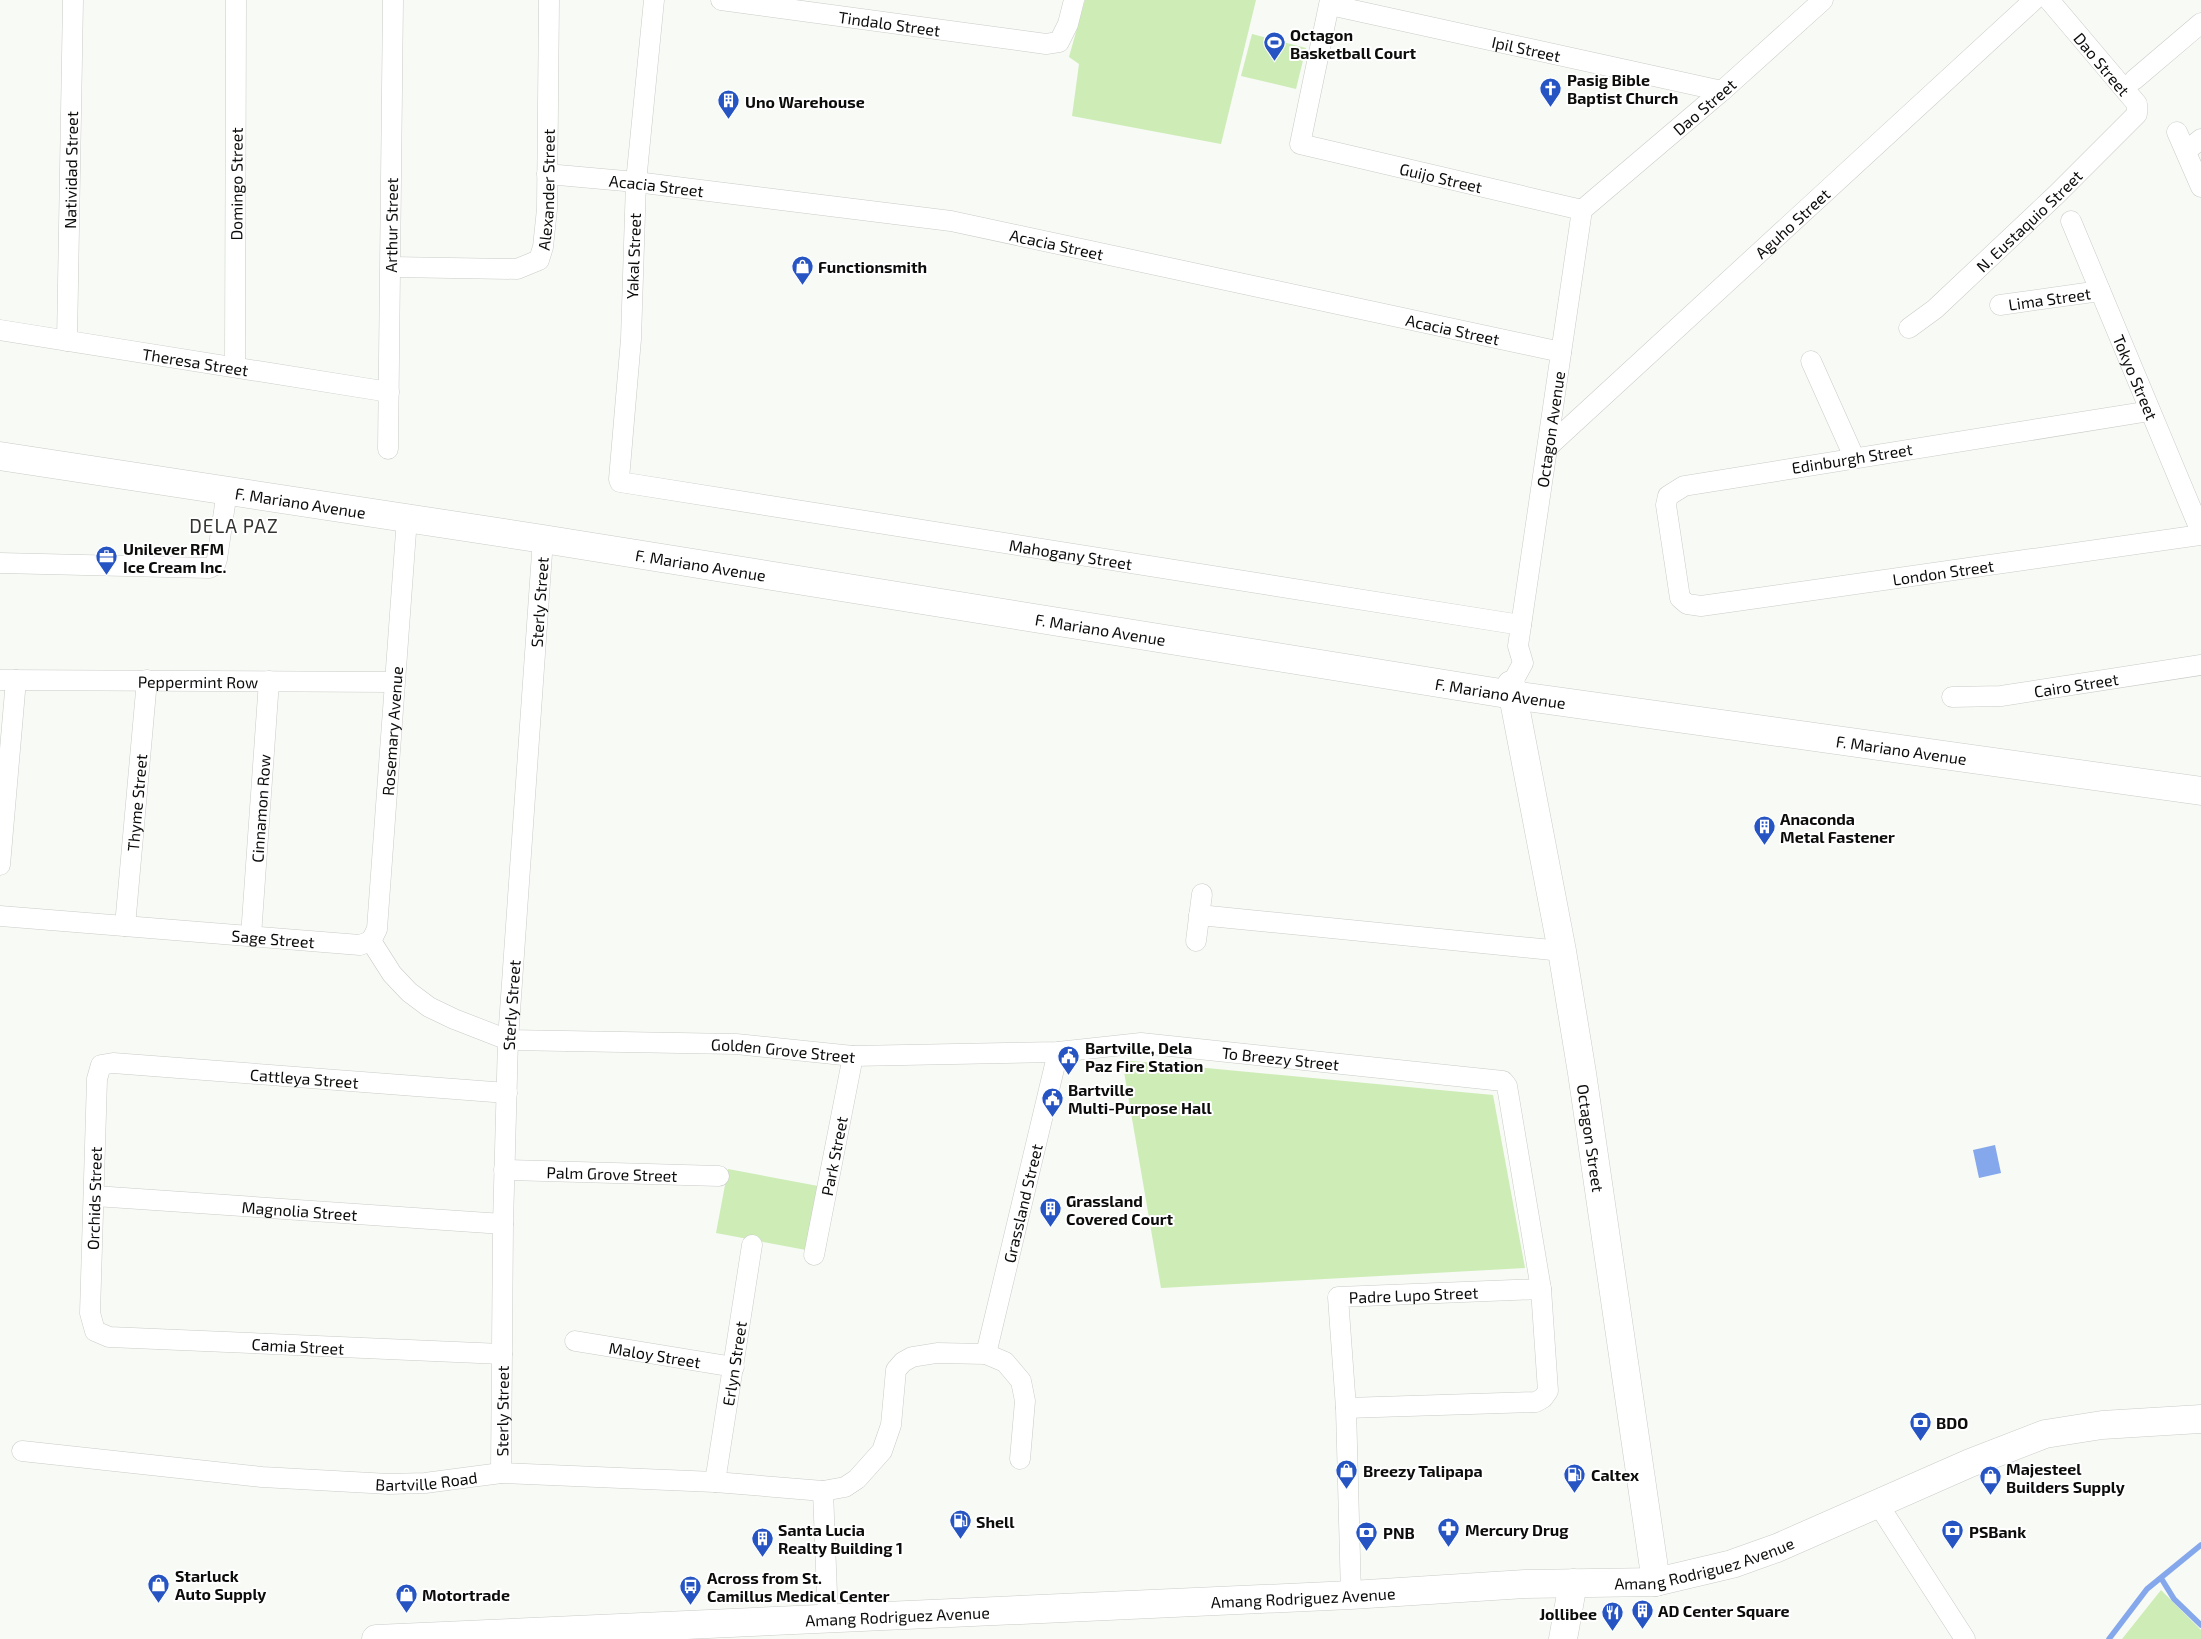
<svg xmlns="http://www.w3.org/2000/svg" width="2201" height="1639" font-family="'Exo 2',sans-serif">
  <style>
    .green { fill: #cdecb6 }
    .water { fill: #85a7ec }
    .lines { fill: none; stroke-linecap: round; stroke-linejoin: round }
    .stream { stroke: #85a7ec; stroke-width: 5.5 }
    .street-casing { stroke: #c9ccc7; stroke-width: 21 }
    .secondary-casing { stroke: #c9ccc7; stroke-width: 29 }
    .street { stroke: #fff; stroke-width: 20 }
    .secondary { stroke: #fff; stroke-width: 28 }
    .labels { text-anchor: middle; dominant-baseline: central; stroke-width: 4; stroke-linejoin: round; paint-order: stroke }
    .street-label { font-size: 16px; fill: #0c0d0b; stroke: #fff }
    .poi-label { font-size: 16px; font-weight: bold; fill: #0c0d0b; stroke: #fff; text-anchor: start }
    .quarter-label { font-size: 19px; letter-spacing: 1px; fill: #333531; stroke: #fff }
  </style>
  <rect width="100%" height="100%" fill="#f7faf5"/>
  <path class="green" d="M1085,0H1256L1221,144L1072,116L1079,64L1069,57Z
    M1252,34L1306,48L1296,89L1241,76Z
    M1122,1060L1493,1095L1525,1268L1161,1288Z
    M728,1169L818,1186L806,1250L716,1233Z
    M2161,1590L2201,1630V1639H2122Z"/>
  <path class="water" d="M1995,1145L2001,1173L1979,1178L1973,1150Z"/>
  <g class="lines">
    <path class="stream" d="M2161,1578L2174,1599L2201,1625
      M2109,1639L2147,1589L2201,1545"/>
    <defs>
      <g id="street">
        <path id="s1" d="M654,0L636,182L631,339L619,479L620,482L1521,625"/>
        <path id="s2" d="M721,0L1046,44L1059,42L1068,24L1074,0"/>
        <path id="s3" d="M1330,0L1300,144L1582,210"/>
        <path id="s4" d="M1330,5L1722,91"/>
        <path d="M2134,80L2201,23"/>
        <path d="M2177,132L2201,187"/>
        <path d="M2186,151L2201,139"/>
        <path id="s5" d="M547,174L636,182L951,221L1561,352"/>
        <path id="s6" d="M1582,210L1722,91L1823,0"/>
        <path id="s7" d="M2071,221L2201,532"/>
        <path id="s8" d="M392,267L517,269L539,260L543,247L547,209L549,0"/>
        <path id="s9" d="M2000,305L2100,291"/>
        <path id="s10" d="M1909,328L1935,309L2056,195L2137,114V104L2049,0"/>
        <path id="s11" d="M0,330L389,392"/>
        <path id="s12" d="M67,341L73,0"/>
        <path d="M1811,361L1854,457"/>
        <path id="s13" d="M235,366L236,0"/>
        <path id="s14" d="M2150,411L1684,486L1668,496L1666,505L1680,598L1687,604L1701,606L2201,535"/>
        <path id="s15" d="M1549,446L2034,0"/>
        <path id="s16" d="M388,449L393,0"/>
        <path d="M0,563L209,568L215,565L217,559L227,491"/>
        <path id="s17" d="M0,680L394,682"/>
        <path id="s18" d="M1511,685L1523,663L1518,646L1582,210"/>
        <path id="s19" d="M1952,697L2001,696L2201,665"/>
        <path d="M0,865L16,680"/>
        <path d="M1199,915L1562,951"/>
        <path id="s20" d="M0,916L360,945L371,941"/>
        <path id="s21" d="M125,926L147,680"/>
        <path id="s22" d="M251,936L269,681"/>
        <path id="s23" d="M371,941L392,974L409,992L429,1007L454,1019L508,1040L736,1044L853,1056L1058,1052L1141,1043L1503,1081L1507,1086L1541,1289L1548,1391L1543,1398L1536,1402L1346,1408"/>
        <path id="s24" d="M371,941L377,929L407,518"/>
        <path d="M1196,941L1202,894"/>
        <path id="s25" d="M504,1170L719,1176"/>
        <path id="s26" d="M95,1196L503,1224"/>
        <path id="s27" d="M814,1255L853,1056"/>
        <path id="s28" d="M575,1341L734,1367"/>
        <path id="s29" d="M502,1354L109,1337L95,1331L90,1313L97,1079L101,1065L113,1063L507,1093"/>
        <path id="s30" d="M986,1354L1058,1052"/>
        <path id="s31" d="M22,1451L262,1477L389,1484L425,1483L501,1473L715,1482L823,1491L845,1487L857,1479L882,1451L891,1425L896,1370L903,1362L912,1357L937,1353L986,1354L1005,1362L1021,1381L1025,1401L1020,1459"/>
        <path id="s32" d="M501,1473L503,1224L508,1040L543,539"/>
        <path id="s33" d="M715,1482L752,1245"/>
        <path d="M823,1491L828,1620"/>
        <path d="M1878,1504L1965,1639"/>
        <path id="s34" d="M1351,1595L1346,1408L1338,1297L1541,1289"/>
      </g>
      <g id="secondary">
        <path id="s35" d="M0,456L543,539L1513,695L2201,791"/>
        <path id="s36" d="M1511,685L1562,951L1582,1073L1656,1582"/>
        <path id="s37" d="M376,1639L1351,1595L1525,1584L1656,1582L1732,1564L1777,1548L1970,1463L2045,1434L2102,1425L2201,1419"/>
        <path d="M1563,1639L1573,1583"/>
      </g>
    </defs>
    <use href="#street" class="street-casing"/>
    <use href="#secondary" class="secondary-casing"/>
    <use href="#street" class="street"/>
    <use href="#secondary" class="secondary"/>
  </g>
  <defs>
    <symbol id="stadium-pin" viewBox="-11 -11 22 30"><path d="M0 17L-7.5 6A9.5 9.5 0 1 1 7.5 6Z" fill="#2655c3" stroke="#fff"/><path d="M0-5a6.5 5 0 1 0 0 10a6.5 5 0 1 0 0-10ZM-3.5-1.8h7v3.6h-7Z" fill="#fff"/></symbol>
    <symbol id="church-pin" viewBox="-11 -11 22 30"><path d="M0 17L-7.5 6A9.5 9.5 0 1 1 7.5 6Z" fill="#2655c3" stroke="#fff"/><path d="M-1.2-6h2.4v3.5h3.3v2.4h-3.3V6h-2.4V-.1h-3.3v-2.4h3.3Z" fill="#fff"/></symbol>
    <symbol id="building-pin" viewBox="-11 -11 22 30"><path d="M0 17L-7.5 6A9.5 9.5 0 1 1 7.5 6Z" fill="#2655c3" stroke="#fff"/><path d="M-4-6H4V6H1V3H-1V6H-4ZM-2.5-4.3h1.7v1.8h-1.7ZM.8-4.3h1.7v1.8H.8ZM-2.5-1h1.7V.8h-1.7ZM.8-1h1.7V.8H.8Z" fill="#fff"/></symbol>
    <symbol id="shop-pin" viewBox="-11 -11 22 30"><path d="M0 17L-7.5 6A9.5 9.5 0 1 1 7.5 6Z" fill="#2655c3" stroke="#fff"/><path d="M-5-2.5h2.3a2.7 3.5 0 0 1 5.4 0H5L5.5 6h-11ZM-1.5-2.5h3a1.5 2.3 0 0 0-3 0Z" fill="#fff"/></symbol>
    <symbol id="office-pin" viewBox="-11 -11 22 30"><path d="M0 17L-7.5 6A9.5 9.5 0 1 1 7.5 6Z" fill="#2655c3" stroke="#fff"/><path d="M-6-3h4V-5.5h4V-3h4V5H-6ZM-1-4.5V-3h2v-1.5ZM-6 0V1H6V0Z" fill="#fff"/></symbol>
    <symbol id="civic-pin" viewBox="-11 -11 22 30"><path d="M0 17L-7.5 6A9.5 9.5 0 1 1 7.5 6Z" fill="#2655c3" stroke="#fff"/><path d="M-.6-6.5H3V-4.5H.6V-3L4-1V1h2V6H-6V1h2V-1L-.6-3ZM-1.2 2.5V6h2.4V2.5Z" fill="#fff"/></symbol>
    <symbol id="bank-pin" viewBox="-11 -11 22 30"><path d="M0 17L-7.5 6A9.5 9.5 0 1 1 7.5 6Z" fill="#2655c3" stroke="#fff"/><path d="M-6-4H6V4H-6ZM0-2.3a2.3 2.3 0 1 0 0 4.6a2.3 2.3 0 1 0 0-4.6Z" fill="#fff"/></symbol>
    <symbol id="fuel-pin" viewBox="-11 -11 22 30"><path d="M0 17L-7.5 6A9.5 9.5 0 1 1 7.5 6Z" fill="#2655c3" stroke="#fff"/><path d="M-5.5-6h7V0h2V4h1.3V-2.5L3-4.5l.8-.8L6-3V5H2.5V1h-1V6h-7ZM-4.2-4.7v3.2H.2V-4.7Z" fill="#fff"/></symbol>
    <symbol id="pharmacy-pin" viewBox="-11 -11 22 30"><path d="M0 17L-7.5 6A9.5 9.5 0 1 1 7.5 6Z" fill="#2655c3" stroke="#fff"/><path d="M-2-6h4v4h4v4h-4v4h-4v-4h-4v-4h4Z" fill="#fff"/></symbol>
    <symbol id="bus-pin" viewBox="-11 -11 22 30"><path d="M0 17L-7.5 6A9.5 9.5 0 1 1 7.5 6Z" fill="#2655c3" stroke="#fff"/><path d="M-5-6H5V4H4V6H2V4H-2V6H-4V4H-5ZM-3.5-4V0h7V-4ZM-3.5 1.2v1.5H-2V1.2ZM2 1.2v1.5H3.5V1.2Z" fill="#fff"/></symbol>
    <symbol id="restaurant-pin" viewBox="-11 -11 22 30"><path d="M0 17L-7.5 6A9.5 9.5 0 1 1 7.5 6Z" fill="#2655c3" stroke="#fff"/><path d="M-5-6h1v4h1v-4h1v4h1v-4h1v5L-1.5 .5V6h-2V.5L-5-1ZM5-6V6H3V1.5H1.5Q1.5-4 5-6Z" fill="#fff"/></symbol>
  </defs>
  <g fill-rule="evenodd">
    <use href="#stadium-pin" x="1262" y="30" width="25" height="34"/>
    <use href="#church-pin" x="1538" y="76" width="25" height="34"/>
    <use href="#building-pin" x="716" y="88" width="25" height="34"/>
    <use href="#shop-pin" x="790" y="254" width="25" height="34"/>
    <use href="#office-pin" x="94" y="544" width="25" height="34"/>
    <use href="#building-pin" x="1752" y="814" width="25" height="34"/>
    <use href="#civic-pin" x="1056" y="1044" width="25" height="34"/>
    <use href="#civic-pin" x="1040" y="1086" width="25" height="34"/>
    <use href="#building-pin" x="1038" y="1196" width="25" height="34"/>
    <use href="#bank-pin" x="1908" y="1410" width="25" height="34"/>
    <use href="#shop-pin" x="1334" y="1458" width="25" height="34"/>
    <use href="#fuel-pin" x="1562" y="1462" width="25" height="34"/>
    <use href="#shop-pin" x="1978" y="1464" width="25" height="34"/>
    <use href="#fuel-pin" x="948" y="1508" width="25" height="34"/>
    <use href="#pharmacy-pin" x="1436" y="1516" width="25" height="34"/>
    <use href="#bank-pin" x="1940" y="1518" width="25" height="34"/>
    <use href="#bank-pin" x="1354" y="1520" width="25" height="34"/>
    <use href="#building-pin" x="750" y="1526" width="25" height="34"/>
    <use href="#shop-pin" x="146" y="1572" width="25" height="34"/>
    <use href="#bus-pin" x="678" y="1574" width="25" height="34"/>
    <use href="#shop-pin" x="394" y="1582" width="25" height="34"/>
    <use href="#building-pin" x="1630" y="1598" width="25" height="34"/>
    <use href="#restaurant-pin" x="1600" y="1600" width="25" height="34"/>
  </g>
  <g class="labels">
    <g class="street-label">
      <text stroke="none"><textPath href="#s2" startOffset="170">Tindalo Street</textPath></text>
      <text stroke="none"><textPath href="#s4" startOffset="201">Ipil Street</textPath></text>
      <text transform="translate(2102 64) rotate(50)">Dao Street</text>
      <text stroke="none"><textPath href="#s6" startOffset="160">Dao Street</textPath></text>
      <text stroke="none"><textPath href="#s12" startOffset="171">Natividad Street</textPath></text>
      <text stroke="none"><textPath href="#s3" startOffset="292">Guijo Street</textPath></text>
      <text stroke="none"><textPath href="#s13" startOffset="182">Domingo Street</textPath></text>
      <text stroke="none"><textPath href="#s5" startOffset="110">Acacia Street</textPath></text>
      <text stroke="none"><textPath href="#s8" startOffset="220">Alexander Street</textPath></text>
      <text stroke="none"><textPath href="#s10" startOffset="161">N. Eustaquio Street</textPath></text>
      <text stroke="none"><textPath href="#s15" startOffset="330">Aguho Street</textPath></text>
      <text stroke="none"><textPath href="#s16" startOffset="224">Arthur Street</textPath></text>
      <text stroke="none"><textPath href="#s5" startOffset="515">Acacia Street</textPath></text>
      <text transform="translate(633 256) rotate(-88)">Yakal Street</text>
      <text stroke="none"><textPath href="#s9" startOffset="50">Lima Street</textPath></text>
      <text stroke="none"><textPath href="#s5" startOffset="920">Acacia Street</textPath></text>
      <text stroke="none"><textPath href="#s11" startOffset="198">Theresa Street</textPath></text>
      <text stroke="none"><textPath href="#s7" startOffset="169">Tokyo Street</textPath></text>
      <text stroke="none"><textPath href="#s18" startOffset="262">Octagon Avenue</textPath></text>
      <text transform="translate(1852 458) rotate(-9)">Edinburgh Street</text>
      <text stroke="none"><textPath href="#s35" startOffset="304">F. Mariano Avenue</textPath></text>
      <text stroke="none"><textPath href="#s1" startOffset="940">Mahogany Street</textPath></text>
      <text stroke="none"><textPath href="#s35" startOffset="709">F. Mariano Avenue</textPath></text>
      <text stroke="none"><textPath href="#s14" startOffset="862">London Street</textPath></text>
      <text stroke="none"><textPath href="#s32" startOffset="872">Sterly Street</textPath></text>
      <text stroke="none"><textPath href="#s35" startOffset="1114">F. Mariano Avenue</textPath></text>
      <text stroke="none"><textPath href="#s17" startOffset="198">Peppermint Row</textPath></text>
      <text stroke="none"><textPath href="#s19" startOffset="125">Cairo Street</textPath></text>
      <text stroke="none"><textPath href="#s35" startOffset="1519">F. Mariano Avenue</textPath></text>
      <text stroke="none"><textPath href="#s24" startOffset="212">Rosemary Avenue</textPath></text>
      <text stroke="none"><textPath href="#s35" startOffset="1924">F. Mariano Avenue</textPath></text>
      <text stroke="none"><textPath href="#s21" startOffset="124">Thyme Street</textPath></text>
      <text stroke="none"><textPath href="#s22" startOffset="128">Cinnamon Row</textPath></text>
      <text stroke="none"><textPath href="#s20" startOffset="274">Sage Street</textPath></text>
      <text stroke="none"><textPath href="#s32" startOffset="468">Sterly Street</textPath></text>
      <text stroke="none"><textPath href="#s23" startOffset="450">Golden Grove Street</textPath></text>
      <text stroke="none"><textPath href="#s23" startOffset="949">To Breezy Street</textPath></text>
      <text stroke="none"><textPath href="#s29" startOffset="880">Cattleya Street</textPath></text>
      <text stroke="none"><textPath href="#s36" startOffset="460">Octagon Street</textPath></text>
      <text stroke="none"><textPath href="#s27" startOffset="101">Park Street</textPath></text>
      <text stroke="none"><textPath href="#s25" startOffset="108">Palm Grove Street</textPath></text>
      <text stroke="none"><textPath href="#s29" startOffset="542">Orchids Street</textPath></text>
      <text stroke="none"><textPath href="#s30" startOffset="155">Grassland Street</textPath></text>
      <text stroke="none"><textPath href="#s26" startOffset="205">Magnolia Street</textPath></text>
      <text stroke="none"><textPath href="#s34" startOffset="374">Padre Lupo Street</textPath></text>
      <text transform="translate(298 1346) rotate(3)">Camia Street</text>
      <text stroke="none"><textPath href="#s28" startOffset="81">Maloy Street</textPath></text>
      <text stroke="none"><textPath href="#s33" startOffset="120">Erlyn Street</textPath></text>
      <text stroke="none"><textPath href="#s32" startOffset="62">Sterly Street</textPath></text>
      <text stroke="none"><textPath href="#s31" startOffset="406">Bartville Road</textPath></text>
      <text stroke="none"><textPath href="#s37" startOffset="1332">Amang Rodriguez Avenue</textPath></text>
      <text stroke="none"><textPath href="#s37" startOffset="928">Amang Rodriguez Avenue</textPath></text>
      <text stroke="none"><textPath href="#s37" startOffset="522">Amang Rodriguez Avenue</textPath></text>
    </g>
    <g class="poi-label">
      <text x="1290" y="34">Octagon<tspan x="1290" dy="18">Basketball Court</tspan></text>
      <text x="1567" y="79">Pasig Bible<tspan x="1567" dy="18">Baptist Church</tspan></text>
      <text x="745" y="101">Uno Warehouse</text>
      <text x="818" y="266">Functionsmith</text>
      <text x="123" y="548">Unilever RFM<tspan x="123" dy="18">Ice Cream Inc.</tspan></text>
      <text x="1780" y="818">Anaconda<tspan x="1780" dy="18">Metal Fastener</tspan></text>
      <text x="1085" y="1047">Bartville, Dela<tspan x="1085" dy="18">Paz Fire Station</tspan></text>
      <text x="1068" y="1089">Bartville<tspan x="1068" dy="18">Multi-Purpose Hall</tspan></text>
      <text x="1066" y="1200">Grassland<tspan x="1066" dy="18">Covered Court</tspan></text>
      <text x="1936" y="1422">BDO</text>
      <text x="2006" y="1468">Majesteel<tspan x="2006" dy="18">Builders Supply</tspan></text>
      <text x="1363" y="1470">Breezy Talipapa</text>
      <text x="1591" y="1474">Caltex</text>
      <text x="976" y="1521">Shell</text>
      <text x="778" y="1529">Santa Lucia<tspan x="778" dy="18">Realty Building 1</tspan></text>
      <text x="1465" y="1529">Mercury Drug</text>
      <text x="1969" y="1531">PSBank</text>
      <text x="1383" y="1532">PNB</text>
      <text x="175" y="1575">Starluck<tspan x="175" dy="18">Auto Supply</tspan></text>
      <text x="707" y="1577">Across from St.<tspan x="707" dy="18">Camillus Medical Center</tspan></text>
      <text x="422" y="1594">Motortrade</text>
      <text x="1658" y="1610">AD Center Square</text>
      <text x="1597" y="1613" text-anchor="end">Jollibee</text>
    </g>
    <g class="quarter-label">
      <text x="234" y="525">DELA PAZ</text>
    </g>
  </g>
</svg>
